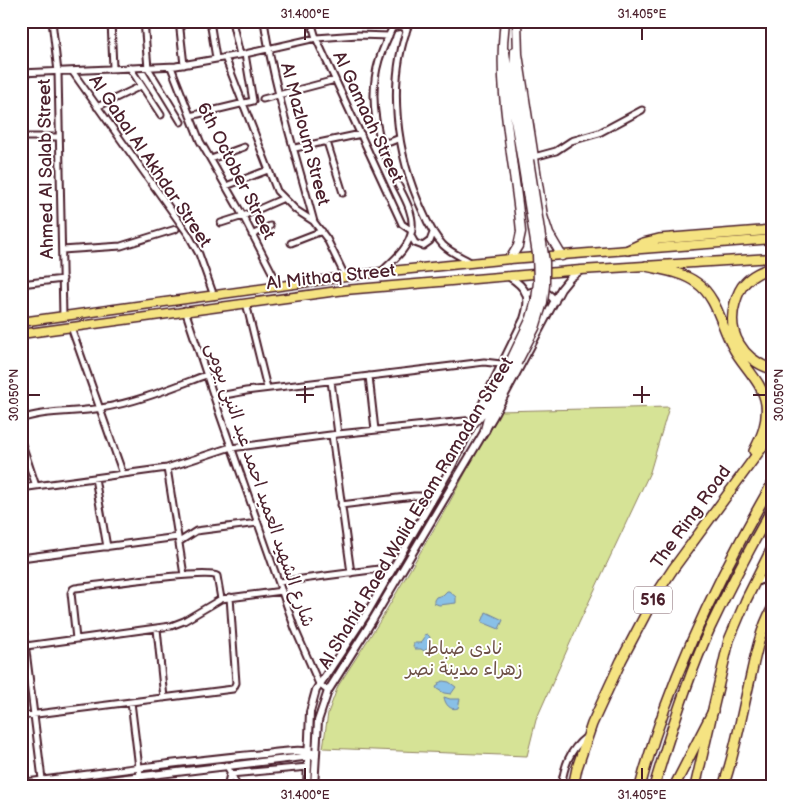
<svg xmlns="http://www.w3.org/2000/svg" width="793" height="808" font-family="'Balsamiq Sans','Playpen Sans Arabic',sans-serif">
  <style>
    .green { fill: #d6e396; stroke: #908160 }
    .water { fill: #89c0e7; stroke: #70809c }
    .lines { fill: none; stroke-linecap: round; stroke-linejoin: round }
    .minor-casing { stroke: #4a1f2b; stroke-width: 9 }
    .tertiary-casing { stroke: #4a1f2b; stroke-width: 10 }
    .secondary-casing { stroke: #4a1f2b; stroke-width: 11 }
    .primary-casing { stroke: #4a1f2b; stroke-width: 11 }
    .trunk-casing { stroke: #4a1f2b; stroke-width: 12 }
    .motorway-casing { stroke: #4a1f2b; stroke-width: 12 }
    .minor { stroke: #fff; stroke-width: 5 }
    .tertiary { stroke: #fff; stroke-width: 6 }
    .secondary { stroke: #fff; stroke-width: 8 }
    .primary { stroke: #f5e382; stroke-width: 8 }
    .trunk { stroke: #f5e382; stroke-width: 9 }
    .motorway { stroke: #f5e382; stroke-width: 9 }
    .secondary-bridge-casing { stroke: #4a1f2b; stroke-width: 11; stroke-linecap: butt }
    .secondary-bridge { stroke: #fff; stroke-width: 8 }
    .ticks { fill: none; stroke: #4a1f2b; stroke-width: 2 }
    .labels { text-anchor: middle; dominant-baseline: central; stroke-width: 4; stroke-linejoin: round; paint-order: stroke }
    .shield { fill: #fff; stroke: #80626b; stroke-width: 1 }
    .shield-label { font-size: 16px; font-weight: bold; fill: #4a1f2b }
    .street-label { font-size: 18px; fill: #4a1f2b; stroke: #fff }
    .park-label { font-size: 18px; fill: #6d5046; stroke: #fff }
    .neatline { fill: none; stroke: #4a1f2b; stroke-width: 2 }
    .ticks-label { font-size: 12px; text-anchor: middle; fill: #4a1f2b }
  </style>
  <rect width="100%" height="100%" fill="#fff"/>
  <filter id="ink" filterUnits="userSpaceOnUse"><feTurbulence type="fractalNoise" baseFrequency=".02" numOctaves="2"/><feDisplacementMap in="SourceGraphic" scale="10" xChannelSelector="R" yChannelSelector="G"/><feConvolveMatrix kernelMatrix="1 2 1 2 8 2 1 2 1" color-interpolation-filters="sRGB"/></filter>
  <g filter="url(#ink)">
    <path class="green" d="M669,407L650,472L579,623L536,720L527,756L323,748L328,713L338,686L380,621L448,505L499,411Z"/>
    <path class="water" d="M447,591H449L456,597V603L439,605L434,603V600L436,597L443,595Z
      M486,612L503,620L499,629L482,622Z
      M427,634L430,637L428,648L424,651L421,649H415L413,646L414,643H421L425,637L424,635Z
      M443,681L449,682L456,687L451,694L444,693L437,689L436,687L439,685L438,683Z
      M444,697L450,699H460L458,708C450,711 445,704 444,697Z"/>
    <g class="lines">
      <defs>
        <path id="minor" d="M22,21L23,73
          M52,21L58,72L63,317
          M111,21L113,68
          M144,21L148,68L181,122
          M179,21L184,65
          M210,21L216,58
          M232,21L240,55
          M264,21C274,89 296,155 314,222L327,239L345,276
          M311,21L316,38L402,224L412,231
          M410,21C386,81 396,155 423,212C428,224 434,235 443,245C451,253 462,257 472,263
          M392,28L401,26L405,28L406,33
          M225,57L277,191L296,210L313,221
          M171,67L200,141L243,216L279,286
          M130,68L161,115
          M72,71L188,234L199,254L214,296
          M21,73L176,66L245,54L316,38L358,35L389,36
          M263,99L335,80
          M97,107L141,86
          M190,116L253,101L245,54
          M21,137H59
          M327,142L343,193
          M380,142H390L400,138
          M295,148L361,134
          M534,157L556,151L571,141L599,133L642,110
          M211,159L244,147
          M226,186L268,170
          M221,223L243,216L284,198
          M252,235L270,226
          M411,236L415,243L423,246L430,241L433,233
          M291,243L322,231
          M62,250L121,246L176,229
          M381,272C394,260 410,247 412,229C414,211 402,194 395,179C378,141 367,101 379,60C383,47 390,34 395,21
          M21,284L63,279
          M246,303L267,388
          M185,310L220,415L295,629L319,684L328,691
          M71,327L123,474
          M369,376L375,430
          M331,381L338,434
          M214,397L246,391L460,365L484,362L501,364
          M21,419C46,410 75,413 101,408C138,402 171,388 206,375
          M332,435L351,573
          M21,441L36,486
          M231,448L338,434L474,420
          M167,468L184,575
          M95,478L107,547
          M21,488L167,468L231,447
          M341,505L414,496H435
          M179,542L196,531L258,523
          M21,558L178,537
          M279,582L379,569L392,570
          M755,582L772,578
          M21,611L43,787
          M157,629L164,698
          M76,639L71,593L73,589L75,588C95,586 206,569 217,576L221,599
          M26,646L171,626L184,621L221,599L282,591
          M131,702L140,776
          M21,716L233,689L236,683L230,597
          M227,765C229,773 236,778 236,787
          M230,774L308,767
          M227,787L230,774
          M561,787C564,767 569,750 586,737"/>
        <path id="tertiary" d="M526,294C538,288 547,290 555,301
          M21,783C102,773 182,761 263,754C275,753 302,748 312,753
          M50,787L312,756
          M307,787L310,712L316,690L367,613L452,466L524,319C531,298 528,288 508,276
          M314,787L318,721L328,691L372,621L493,417L561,289L570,278L581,270"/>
        <path id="secondary" d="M505,21C496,92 515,162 521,232L518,246L510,259
          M517,21L518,54L543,216L549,234L562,256
          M515,51L514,73L529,160
          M505,52L509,85L522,161
          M471,426L483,412L511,360
          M485,430L490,411L517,363"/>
        <path id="primary" d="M21,322L381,272L510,259L772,239
          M21,334L345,290L581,270L772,258"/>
        <path id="trunk" d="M628,250L643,243L659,239L772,230
          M646,266C663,270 682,272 697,283C718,298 721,327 734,349C744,367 763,383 766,404C768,422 762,436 754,451
          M772,267C762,271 752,275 745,283C740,288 737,296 735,303C726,333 743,360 772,369
          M573,787L577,768L592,724L621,661L654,598L673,569L772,434
          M695,787L729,640L746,600L772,548
          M723,787C736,750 742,712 751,675C756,652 761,629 772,609"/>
        <path id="motorway" d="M640,787C668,681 717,579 772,484
          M654,787C670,733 687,679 710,628C729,588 750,548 772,509
          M674,787L713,711"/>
      </defs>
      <use href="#minor" class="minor-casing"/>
      <use href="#tertiary" class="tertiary-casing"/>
      <use href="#secondary" class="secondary-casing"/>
      <use href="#primary" class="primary-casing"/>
      <use href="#trunk" class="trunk-casing"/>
      <use href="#motorway" class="motorway-casing"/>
      <use href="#minor" class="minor"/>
      <use href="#tertiary" class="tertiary"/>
      <use href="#secondary" class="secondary"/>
      <use href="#primary" class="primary"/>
      <use href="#trunk" class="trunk"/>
      <use href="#motorway" class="motorway"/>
      <defs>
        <path id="secondary-bridge" d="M511,360L531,318L536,300L538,282L537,254L522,161
          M517,363L535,328L543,302L545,285V262L529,160"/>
      </defs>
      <use href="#secondary-bridge" class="secondary-bridge-casing"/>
      <use href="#secondary-bridge" class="secondary-bridge"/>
    </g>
  </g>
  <path class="ticks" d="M305,28V40M642,28V40M305,386V403M642,386V403M28,395H40M296,395H314M633,395H650M753,395H766M305,768V780M642,768V780"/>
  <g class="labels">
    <rect class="shield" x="634" y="586.5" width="38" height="27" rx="4"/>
    <g class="shield-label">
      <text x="653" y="600">516</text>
    </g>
    <g class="street-label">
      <text transform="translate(368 117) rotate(65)">Al Gamaah Street</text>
      <text transform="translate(305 134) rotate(75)">Al Mazloum Street</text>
      <text transform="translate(150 161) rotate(56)">Al Gabal Al Akhdar Street</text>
      <text transform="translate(46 169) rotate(-91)">Ahmed Al Salab Street</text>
      <text transform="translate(236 171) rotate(63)">6th October Street</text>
      <text transform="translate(331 277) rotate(-6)">Al Mithaq Street</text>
      <text transform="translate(260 485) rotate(71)">شارع الشهيد العميد احمد عبد النبى بيومى</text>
      <text transform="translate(416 513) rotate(-59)">Al Shahid Raed Walid Esam Ramadan Street</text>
      <text transform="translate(691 517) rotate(-54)">The Ring Road</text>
    </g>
    <g class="park-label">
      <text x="464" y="648">نادى ضباط<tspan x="464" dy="21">زهراء مدينة نصر</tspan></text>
    </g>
  </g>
  <rect width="793" height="808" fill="none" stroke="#fff" stroke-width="55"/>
  <rect x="28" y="28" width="738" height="752" class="neatline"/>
  <g class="ticks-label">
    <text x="305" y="18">31.400°E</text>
    <text x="642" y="18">31.405°E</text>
    <text transform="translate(14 395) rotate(-90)" y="4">30.050°N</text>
    <text transform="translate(779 395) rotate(-90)" y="4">30.050°N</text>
    <text x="305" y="799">31.400°E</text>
    <text x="642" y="799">31.405°E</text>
  </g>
</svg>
